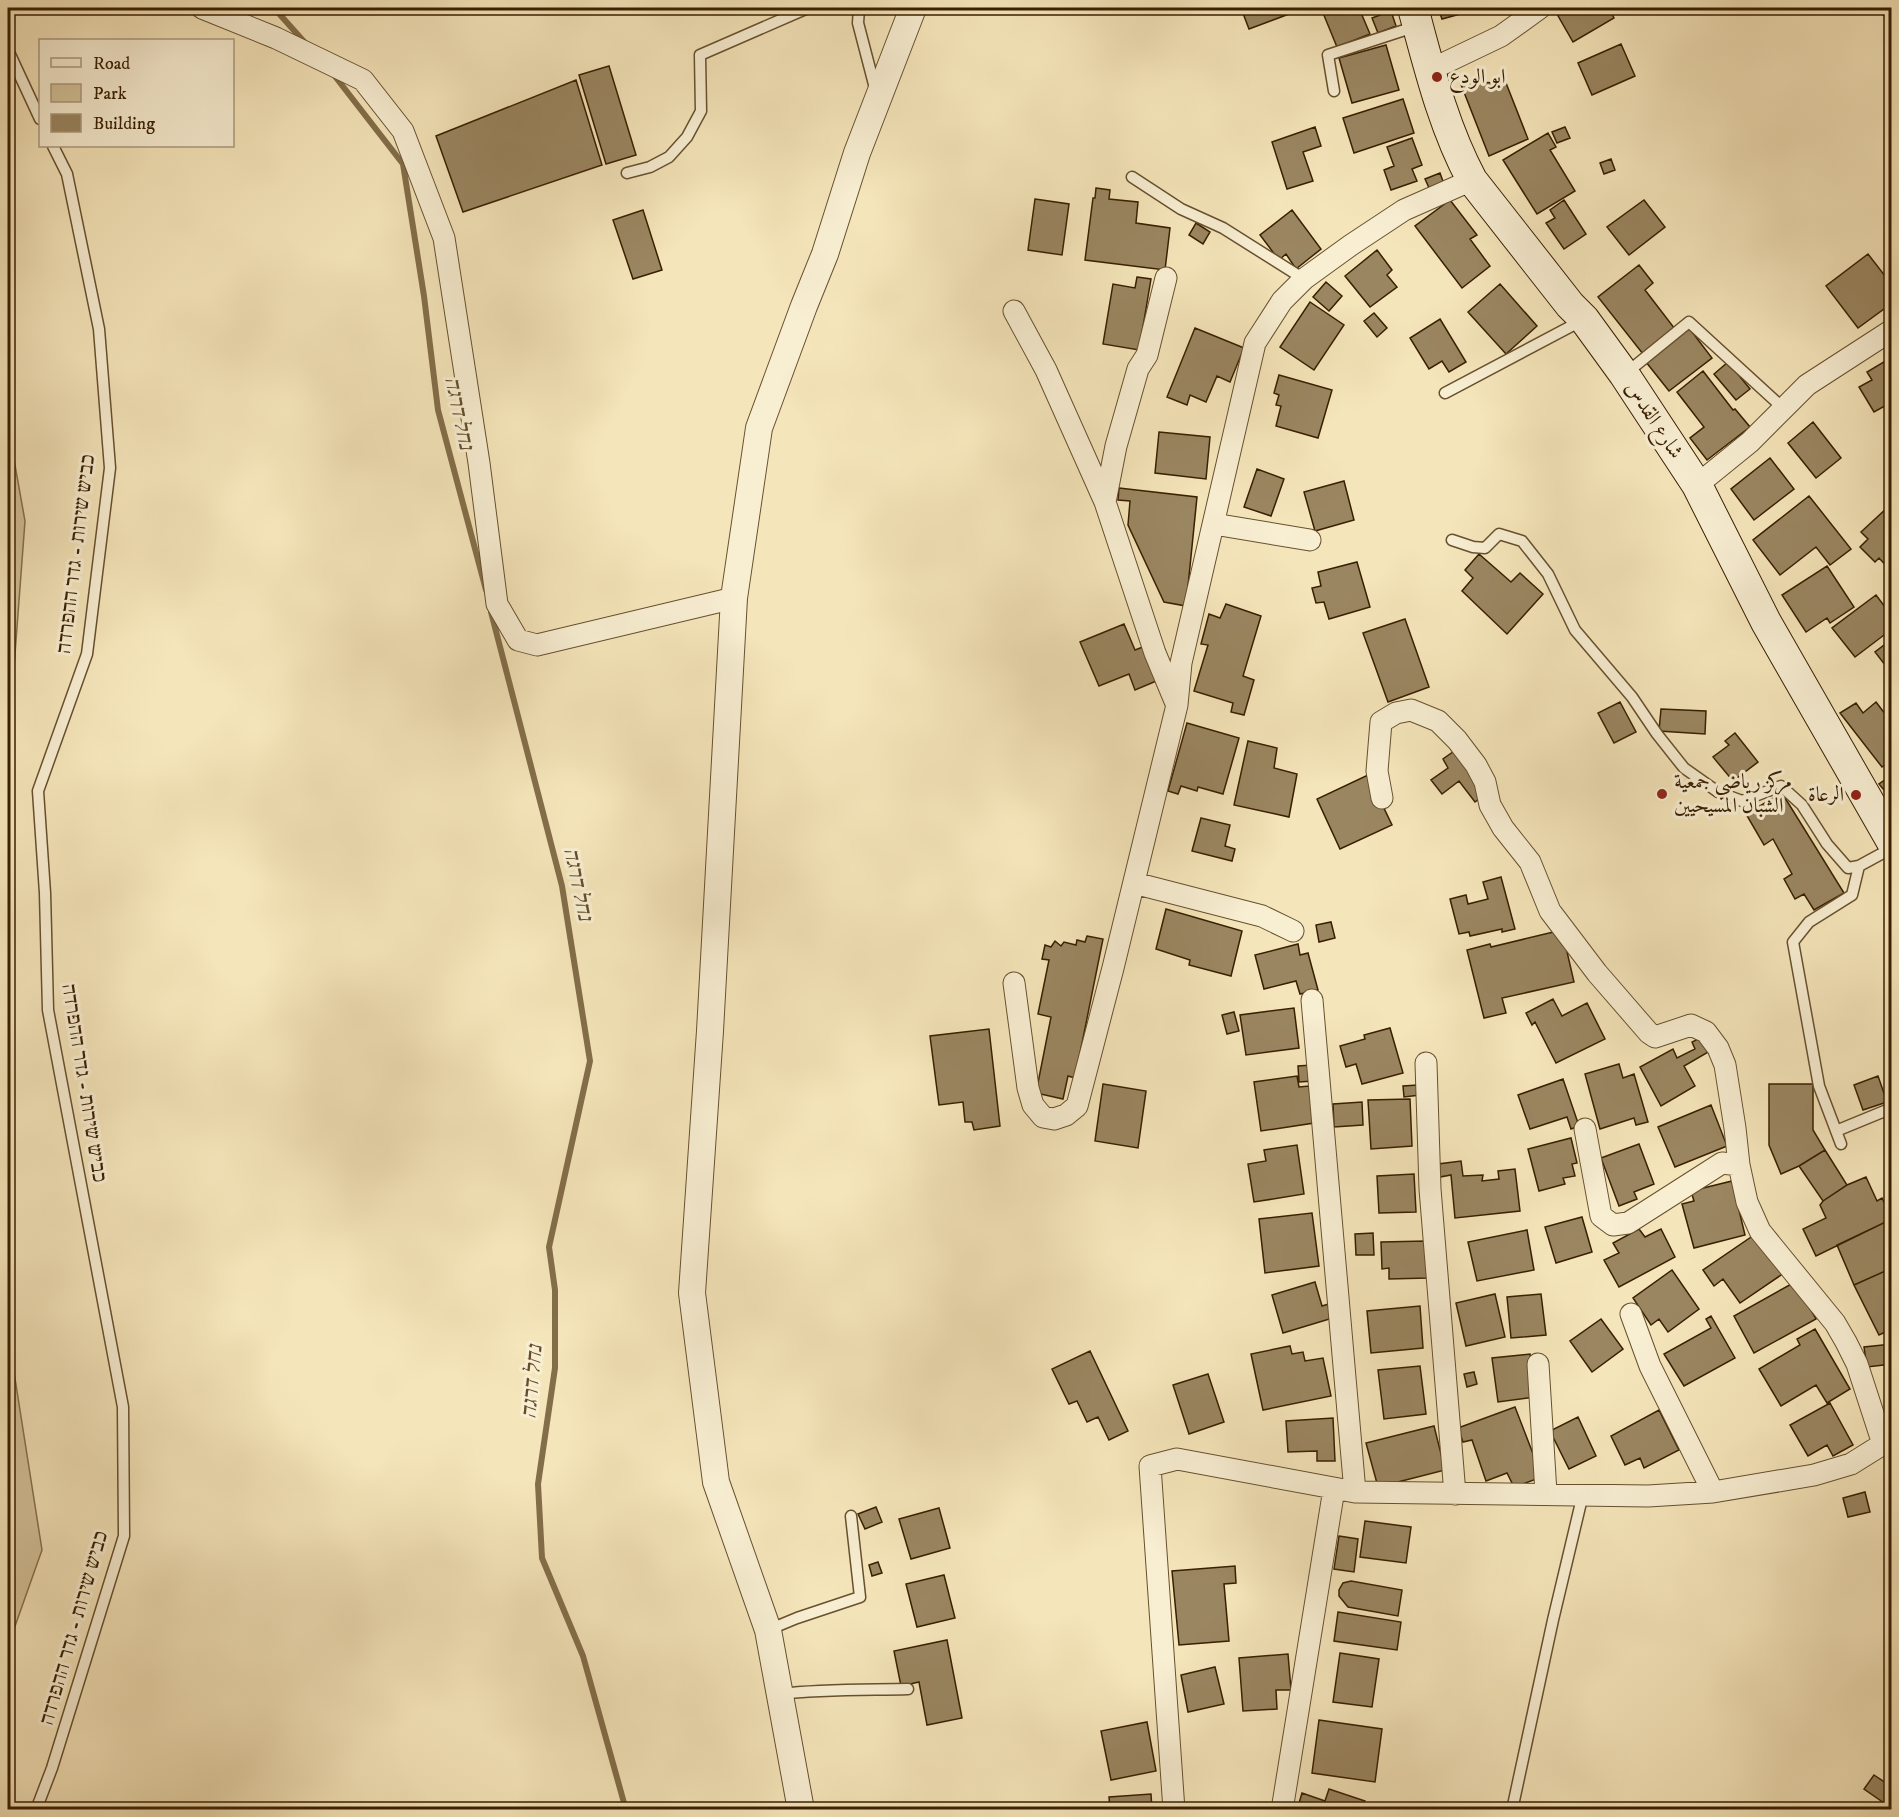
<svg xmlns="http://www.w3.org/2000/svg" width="1899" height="1817" font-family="'IM FELL DW Pica',Amiri,'Frank Ruhl Libre',serif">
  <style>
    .green { fill: #d5c39a; stroke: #86714d; stroke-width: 1.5 }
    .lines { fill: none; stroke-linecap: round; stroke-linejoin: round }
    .stream { stroke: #836e4a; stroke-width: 6 }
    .building { fill: #9a8661; stroke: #381f00; stroke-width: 1.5 }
    .service-casing { stroke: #67502e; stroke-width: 13 }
    .minor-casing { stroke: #67502e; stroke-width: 23 }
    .tertiary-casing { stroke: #67502e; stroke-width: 28 }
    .secondary-casing { stroke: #381f00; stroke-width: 32 }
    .service { stroke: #f8eed2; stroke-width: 10 }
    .minor { stroke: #f8eed2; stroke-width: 21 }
    .tertiary { stroke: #f8eed2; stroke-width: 26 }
    .secondary { stroke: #f8eed2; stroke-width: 30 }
    .poi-dot { fill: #8f2418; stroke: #f8eed2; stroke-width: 2 }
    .labels { text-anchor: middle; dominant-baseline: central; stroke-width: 6; stroke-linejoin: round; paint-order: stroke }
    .poi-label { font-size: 21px; fill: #381f00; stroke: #f8eed2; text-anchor: start }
    .street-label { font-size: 21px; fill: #381f00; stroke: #f8eed2 }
    .water-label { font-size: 22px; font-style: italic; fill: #644d2b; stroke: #f8eed2 }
  </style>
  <rect width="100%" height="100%" fill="#f5e5ba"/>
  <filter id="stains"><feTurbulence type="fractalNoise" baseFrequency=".00333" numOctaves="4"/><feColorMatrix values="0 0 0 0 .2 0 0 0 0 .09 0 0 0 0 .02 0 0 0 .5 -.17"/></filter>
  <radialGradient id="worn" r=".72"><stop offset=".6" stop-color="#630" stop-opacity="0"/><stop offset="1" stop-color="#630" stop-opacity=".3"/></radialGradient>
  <path class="green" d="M8,426L25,521L8,747Z
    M8,1334L42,1550L8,1646Z"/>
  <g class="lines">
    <path class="stream" d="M274,8L307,45
      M334,75L403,164L424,296L438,410L486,590
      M491,612L562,886L590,1061L549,1247L555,1290V1368L538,1484L542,1558L583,1656L626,1810"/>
  </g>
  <path class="building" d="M1241,8H1286L1289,14L1249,29Z
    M1321,8H1359L1370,34L1337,47Z
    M1438,8H1482L1442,19Z
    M1568,8H1609L1614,18L1573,42L1557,14Z
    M1887,8H1892V23L1881,13Z
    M1391,11L1396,26L1378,33L1372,18Z
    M1621,44L1635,76L1592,95L1578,63Z
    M1386,45L1399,90L1352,103L1339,58Z
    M609,66L636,155L606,164L579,75Z
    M576,80L602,165L463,212L436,136Z
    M1460,82L1506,83L1528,139L1489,156Z
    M1403,99L1414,133L1354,153L1343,118Z
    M1315,127L1321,146L1303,152L1313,181L1287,189L1272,142Z
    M1565,127L1570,138L1557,143L1552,132Z
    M1548,133L1556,147L1550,150L1575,191L1537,214L1503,160Z
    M1412,138L1422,165L1412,169L1417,181L1391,190L1384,170L1394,166L1387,147Z
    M1611,159L1615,170L1604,174L1600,163Z
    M1440,173L1444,184L1430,190L1425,179Z
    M1096,188L1110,190L1109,199L1138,202L1136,223L1170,228L1165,270L1085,260L1093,198H1095Z
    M1035,199L1069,204L1062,255L1028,250Z
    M1450,200L1477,235L1470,239L1490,266L1462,288L1415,226Z
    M1564,200L1586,234L1564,249L1546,223L1555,218L1550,210Z
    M1644,200L1665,227L1629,255L1607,227Z
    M643,210L662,270L633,279L613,220Z
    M1292,210L1321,249L1296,269L1286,254L1279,260L1260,235Z
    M1196,223L1210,232L1203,244L1189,235Z
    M1377,250L1392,270L1387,275L1397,287L1370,307L1345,276Z
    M1868,254L1892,285V303L1858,328L1826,286Z
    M1639,265L1653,283L1645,290L1675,329L1643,354L1598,297Z
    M1137,277L1151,279L1139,350L1103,344L1113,284L1135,288Z
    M1326,282L1342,296L1329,311L1313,297Z
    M1500,284L1537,326L1506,354L1468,312Z
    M1310,302L1344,325L1314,370L1280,347Z
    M1374,313L1387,328L1377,337L1364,321Z
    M1440,319L1466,362L1449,372L1442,361L1429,369L1410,338Z
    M1195,328L1244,348L1230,382L1217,376L1206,402L1190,395L1187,405L1167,397Z
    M1689,328L1712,358L1669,391L1646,362Z
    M1892,357V402L1874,412L1859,387L1872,380L1867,372Z
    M1728,362L1750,389L1736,400L1714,374Z
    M1703,371L1733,410L1735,409L1750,427L1707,460L1690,438L1704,427L1677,392Z
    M1279,375L1332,390L1318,438L1276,426L1281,406L1276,405L1279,395L1274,393Z
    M1813,422L1841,458L1816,478L1788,443Z
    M1159,432L1210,437L1206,479L1155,473Z
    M1770,458L1794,489L1754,520L1731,489Z
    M1257,469L1284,479L1271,516L1244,507Z
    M1344,481L1354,520L1315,531L1304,492Z
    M1119,488L1197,497L1186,606L1164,602L1128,525L1130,501L1118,500Z
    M1809,496L1851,549L1830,565L1816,547L1780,575L1753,540Z
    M1888,507L1892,512L1890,570L1879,558L1875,562L1860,547L1868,539L1861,532Z
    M1479,554L1511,582L1520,573L1543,594L1507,634L1462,591L1473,578L1465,570Z
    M1357,562L1370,607L1329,619L1324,602L1316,603L1312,588L1321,586L1318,572Z
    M1827,566L1854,607L1830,623L1827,618L1806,632L1782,595Z
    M1876,595L1885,607L1890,603L1892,604V629L1855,657L1832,628Z
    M1226,604L1261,616L1243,676L1254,680L1244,715L1231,712L1233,703L1194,691L1208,645L1201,644L1209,614L1220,618Z
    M1405,619L1429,687L1388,702L1363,633Z
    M1124,624L1135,650L1148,645L1161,679L1135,690L1129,674L1099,686L1080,642Z
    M1892,639V674L1875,652Z
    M1620,702L1636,732L1614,743L1598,713Z
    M1876,702L1892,723V759L1882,767L1840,713L1856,703L1863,713Z
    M1661,709L1706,711L1705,734L1659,731Z
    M1187,723L1239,738L1223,794L1198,787L1197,791L1181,786L1178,794L1168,791Z
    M1735,733L1758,762L1733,781L1713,757L1729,745L1725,741Z
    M1248,741L1277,748L1274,768L1297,774L1289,817L1234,805Z
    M1457,749L1483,796L1475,802L1459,781L1442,794L1431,780L1448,768L1443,759Z
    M1368,775L1392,825L1340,849L1317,799Z
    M1892,775V800L1879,784Z
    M1782,793L1844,893L1814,910L1804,894L1795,899L1784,879L1792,874L1773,839L1764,845L1746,814Z
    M1201,818L1230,825L1225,846L1235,849L1232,861L1192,851Z
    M1501,877L1515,929L1502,932V929L1470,936L1469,932L1459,934L1450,899L1466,895L1468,904L1488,899L1483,882Z
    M1166,909L1242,931L1231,976L1189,965L1190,960L1156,949Z
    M1331,922L1335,938L1319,942L1316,925Z
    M1562,930L1574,982L1502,998L1506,1013L1484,1018L1467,950L1490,944L1491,947Z
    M1087,936L1103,939L1075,1078L1068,1076L1063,1099L1036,1093L1051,1017L1038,1014L1049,960L1042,959L1045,945L1051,947L1055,941L1061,946L1064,942L1076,945L1077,940L1085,942Z
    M1298,944L1300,955L1308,953L1318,990L1300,994L1296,981L1264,989L1255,955Z
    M1553,999L1562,1016L1587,1003L1605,1039L1556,1063L1535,1022L1532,1025L1526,1013Z
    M1294,1008L1299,1048L1246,1055L1240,1015Z
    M1234,1012L1239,1031L1227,1034L1222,1015Z
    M1390,1028L1403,1073L1362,1084L1356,1064L1346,1067L1340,1046L1365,1039L1364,1035Z
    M989,1029L1000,1126L974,1130L972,1122H965L963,1102L939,1105L930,1036Z
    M1702,1037L1710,1051L1684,1066L1695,1086L1661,1106L1640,1067L1673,1049L1677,1058L1695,1049L1692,1042Z
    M1619,1064L1623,1078L1634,1074L1648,1122L1636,1125L1634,1118L1600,1129L1585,1074Z
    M1312,1065L1313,1081L1299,1082L1298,1066Z
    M1297,1076L1299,1087L1309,1086L1314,1123L1261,1131L1254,1082Z
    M1878,1076L1887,1102L1863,1110L1854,1085Z
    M1563,1079L1579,1126L1571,1129L1567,1117L1530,1129L1518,1095Z
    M1103,1084L1146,1091L1138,1148L1095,1141Z
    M1769,1084H1813V1130L1825,1150L1799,1166L1781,1174L1769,1145Z
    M1418,1085L1420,1095L1404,1097L1403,1086Z
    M1410,1099L1412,1146L1371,1149L1368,1100Z
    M1362,1102L1363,1125L1334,1127L1333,1104Z
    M1711,1105L1727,1146L1675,1167L1658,1127Z
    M1571,1138L1577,1163L1572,1164L1575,1176L1563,1178L1565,1184L1539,1191L1528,1149Z
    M1639,1144L1654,1184L1634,1192L1637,1199L1619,1206L1601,1158Z
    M1297,1145L1304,1194L1254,1202L1248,1164L1266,1161L1264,1150Z
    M1825,1150L1847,1185L1823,1201L1799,1166Z
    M1461,1161L1463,1176L1483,1175L1482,1181L1499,1179L1498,1171L1515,1169L1520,1211L1455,1218L1451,1175L1440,1177L1438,1164Z
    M1414,1174L1416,1212L1379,1213L1377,1176Z
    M1866,1177L1877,1201L1882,1198L1892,1219L1816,1256L1803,1229L1826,1218L1820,1205L1823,1201L1847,1185Z
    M1732,1181L1745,1235L1694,1248L1682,1204L1694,1201L1691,1191Z
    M1312,1213L1319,1266L1265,1273L1259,1219Z
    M1582,1217L1592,1252L1556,1263L1545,1227Z
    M1892,1219V1268L1854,1285L1837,1245Z
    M1639,1229L1645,1237L1661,1229L1675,1257L1619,1287L1604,1260L1619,1253L1613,1243Z
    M1527,1230L1534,1270L1477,1281L1468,1242Z
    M1373,1233L1374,1255H1356L1355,1234Z
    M1757,1233L1784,1273L1740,1303L1723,1279L1714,1286L1703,1270Z
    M1426,1241L1428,1278L1389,1279V1268L1382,1269L1381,1242Z
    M1892,1268V1329L1879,1335L1854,1285Z
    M1672,1270L1699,1309L1668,1332L1659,1319L1651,1325L1633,1298Z
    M1315,1282L1322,1306L1332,1303L1336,1317L1283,1333L1272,1295Z
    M1795,1282L1816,1319L1754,1353L1734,1316Z
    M1495,1294L1505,1337L1466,1346L1456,1303Z
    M1541,1294L1546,1335L1511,1338L1507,1297Z
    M1420,1306L1423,1348L1371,1353L1367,1311Z
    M1711,1316L1735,1358L1684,1386L1664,1354L1711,1328L1706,1319Z
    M1601,1319L1623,1349L1592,1372L1570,1341Z
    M1815,1329L1850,1389L1827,1403L1816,1385L1781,1406L1759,1369L1800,1345L1797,1339Z
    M1892,1344V1364L1867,1367L1864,1347Z
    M1290,1346L1292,1354L1303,1352L1305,1361L1323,1358L1331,1396L1263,1410L1251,1354Z
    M1090,1351L1128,1431L1109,1440L1098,1417L1087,1422L1077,1401L1069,1404L1052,1369Z
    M1530,1354L1535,1397L1498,1402L1492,1358Z
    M1420,1366L1426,1414L1384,1419L1378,1370Z
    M1474,1372L1477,1384L1467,1387L1464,1374Z
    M1208,1374L1224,1422L1189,1434L1173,1385Z
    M1830,1403L1853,1445L1833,1456L1827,1445L1808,1456L1790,1425Z
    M1515,1407L1542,1477L1514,1487L1507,1473L1486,1481L1472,1440L1463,1442L1458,1428Z
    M1659,1410L1679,1450L1644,1468L1640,1458L1625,1465L1611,1436Z
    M1578,1417L1596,1456L1569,1469L1550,1431Z
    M1333,1418L1335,1461H1317V1451L1288,1452L1286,1421Z
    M1434,1426L1445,1470L1378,1487L1366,1443Z
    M1865,1492L1870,1512L1848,1517L1843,1498Z
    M876,1507L882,1522L865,1529L858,1514Z
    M939,1508L950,1548L911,1559L899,1519Z
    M1365,1521L1411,1527L1406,1563L1360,1557Z
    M1339,1536L1358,1539L1354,1572L1334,1569Z
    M878,1562L882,1573L872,1576L869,1565Z
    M1235,1566L1236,1583L1224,1584L1229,1641L1179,1645L1172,1571Z
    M944,1575L955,1618L917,1627L906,1584Z
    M1351,1581L1402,1590L1398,1616L1348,1607L1339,1596V1590L1343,1583Z
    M1338,1612L1401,1622L1397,1650L1334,1641Z
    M947,1640L962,1718L927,1725L919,1682L901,1686L894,1651Z
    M1340,1653L1379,1659L1372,1707L1333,1702Z
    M1288,1654L1291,1690H1276L1277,1709L1243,1711L1239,1658Z
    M1215,1667L1224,1704L1188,1712L1181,1675Z
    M1319,1720L1382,1729L1375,1782L1312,1773Z
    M1147,1722L1156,1771L1111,1780L1101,1731Z
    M1874,1775L1892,1787V1797L1887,1805L1864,1789Z
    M1329,1789L1365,1801L1362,1810H1297L1302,1793L1325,1801Z
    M1151,1794L1152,1810H1110L1109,1797Z"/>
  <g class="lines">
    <defs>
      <path id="service" d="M859,8L858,23L876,92
        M8,50L40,119
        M1334,91L1328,55L1417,26
        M627,173L650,167L669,157L687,137L701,111L700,55L808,8
        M1132,177L1181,209L1223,228L1304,279
        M1625,374L1689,322L1783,408
        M1445,393L1581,321
        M1452,540L1473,547L1485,548L1499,534L1522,541L1548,574L1575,630L1632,697L1657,734L1684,768L1718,792L1742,801L1781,786L1802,805L1827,844L1848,868L1859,866L1892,848
        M1836,1131L1892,1108
        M1841,1144L1819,1086L1793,942L1809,922L1852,895L1859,866
        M768,1630L797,1618L860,1597L851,1516
        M780,1694C823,1689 865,1690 908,1689
        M36,1810L52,1768L124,1536L123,1407L48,1010L45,893L38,791L87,654L110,468L99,329L67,174L53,146
        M1512,1810L1553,1620L1583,1494"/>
      <path id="minor" d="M202,8L276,38L363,80L403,131L444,238L479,463L497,604L518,640L537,645L734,598
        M1430,70L1501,36L1540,8
        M1166,278L1147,355L1138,369L1116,446L1105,502L1155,653L1175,701
        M1014,311L1046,370L1105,502
        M1697,485L1750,442L1807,385L1892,330
        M1214,524L1310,540
        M1382,798L1377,771L1381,722L1396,713L1411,710L1438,721L1457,740L1476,765L1485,782L1490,805L1503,828L1530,862L1550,911L1597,973L1649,1033L1655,1037L1691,1025L1706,1032L1718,1048L1725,1065L1735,1128L1739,1165L1747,1202L1760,1231L1835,1323L1846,1342L1857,1364L1883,1444
        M1134,883L1262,916L1293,931
        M1014,983L1028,1088L1033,1105L1043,1117L1054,1119L1066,1115L1077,1106L1113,968L1177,705L1181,663L1255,343L1282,301L1304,279L1351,245L1404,210L1472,180
        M1312,1000L1355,1492
        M1426,1063L1430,1189L1455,1494
        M1585,1129L1601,1216L1613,1225L1628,1223L1722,1163L1739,1165
        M1631,1314L1650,1366L1713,1492
        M1538,1364L1546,1493
        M1174,1810L1150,1466L1177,1459L1355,1492L1648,1496L1713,1492L1814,1475L1851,1464L1883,1444L1892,1442
        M1282,1810L1334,1489"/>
      <path id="tertiary" d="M801,1810L768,1630L716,1482L692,1293L710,1031L734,598L759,428L804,306L825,254L857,153L913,8"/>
      <path id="secondary" d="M1413,8C1429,67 1443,126 1472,180L1570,305L1584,319L1624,374L1697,485L1766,622L1892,842"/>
    </defs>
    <use href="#service" class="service-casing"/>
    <use href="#minor" class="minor-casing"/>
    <use href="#tertiary" class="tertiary-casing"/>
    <use href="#secondary" class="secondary-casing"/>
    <use href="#service" class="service"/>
    <use href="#minor" class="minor"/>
    <use href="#tertiary" class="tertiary"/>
    <use href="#secondary" class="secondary"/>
  </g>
  <g class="poi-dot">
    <circle cx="1437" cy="77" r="6"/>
    <circle cx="1662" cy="794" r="6"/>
    <circle cx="1856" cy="795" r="6"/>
  </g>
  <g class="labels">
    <g class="poi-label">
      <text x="1449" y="77">ابو الودع</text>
      <text x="1674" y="782">مركز رياضي جمعية<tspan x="1674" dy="24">الشبان المسيحيين</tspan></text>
      <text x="1844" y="795" text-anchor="end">الرعاة</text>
    </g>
    <g class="street-label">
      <text transform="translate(1654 420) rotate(57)">شارع القدس</text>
      <text transform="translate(76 554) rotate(-83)">כביש שירות - גדר ההפרדה</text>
      <text transform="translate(84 1083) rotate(81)">כביש שירות - גדר ההפרדה</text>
      <text transform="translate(74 1628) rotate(-74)">כביש שירות - גדר ההפרדה</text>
    </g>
    <g class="water-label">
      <text transform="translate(459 413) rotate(78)">נחל דרגה</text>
      <text transform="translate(578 884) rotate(78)">נחל דרגה</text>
      <text transform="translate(532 1382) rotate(-85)">נחל דרגה</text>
    </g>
  </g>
  <rect width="1899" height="1817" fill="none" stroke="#f5e5ba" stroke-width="30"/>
  <rect x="9" y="9" width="1881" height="1799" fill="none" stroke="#381f00" stroke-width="3"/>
  <rect x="15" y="15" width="1869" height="1787" fill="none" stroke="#381f00" stroke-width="1.5"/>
  <rect x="39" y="39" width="195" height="108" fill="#f8eed2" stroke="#ab9b7e" stroke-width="1.5"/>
  <rect x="51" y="58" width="30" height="9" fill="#f8eed2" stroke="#ab9b7e" stroke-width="1.5"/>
  <text x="93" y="69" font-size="18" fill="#381f00">Road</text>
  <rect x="51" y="84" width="30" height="18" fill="#d5c39a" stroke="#ab9b7e" stroke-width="1.5"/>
  <text x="93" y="99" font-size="18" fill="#381f00">Park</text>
  <rect x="51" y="114" width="30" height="18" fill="#9a8661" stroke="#ab9b7e" stroke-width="1.5"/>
  <text x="93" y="129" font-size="18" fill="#381f00">Building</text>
  <rect width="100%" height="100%" filter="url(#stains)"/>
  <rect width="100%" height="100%" fill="url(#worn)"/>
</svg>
